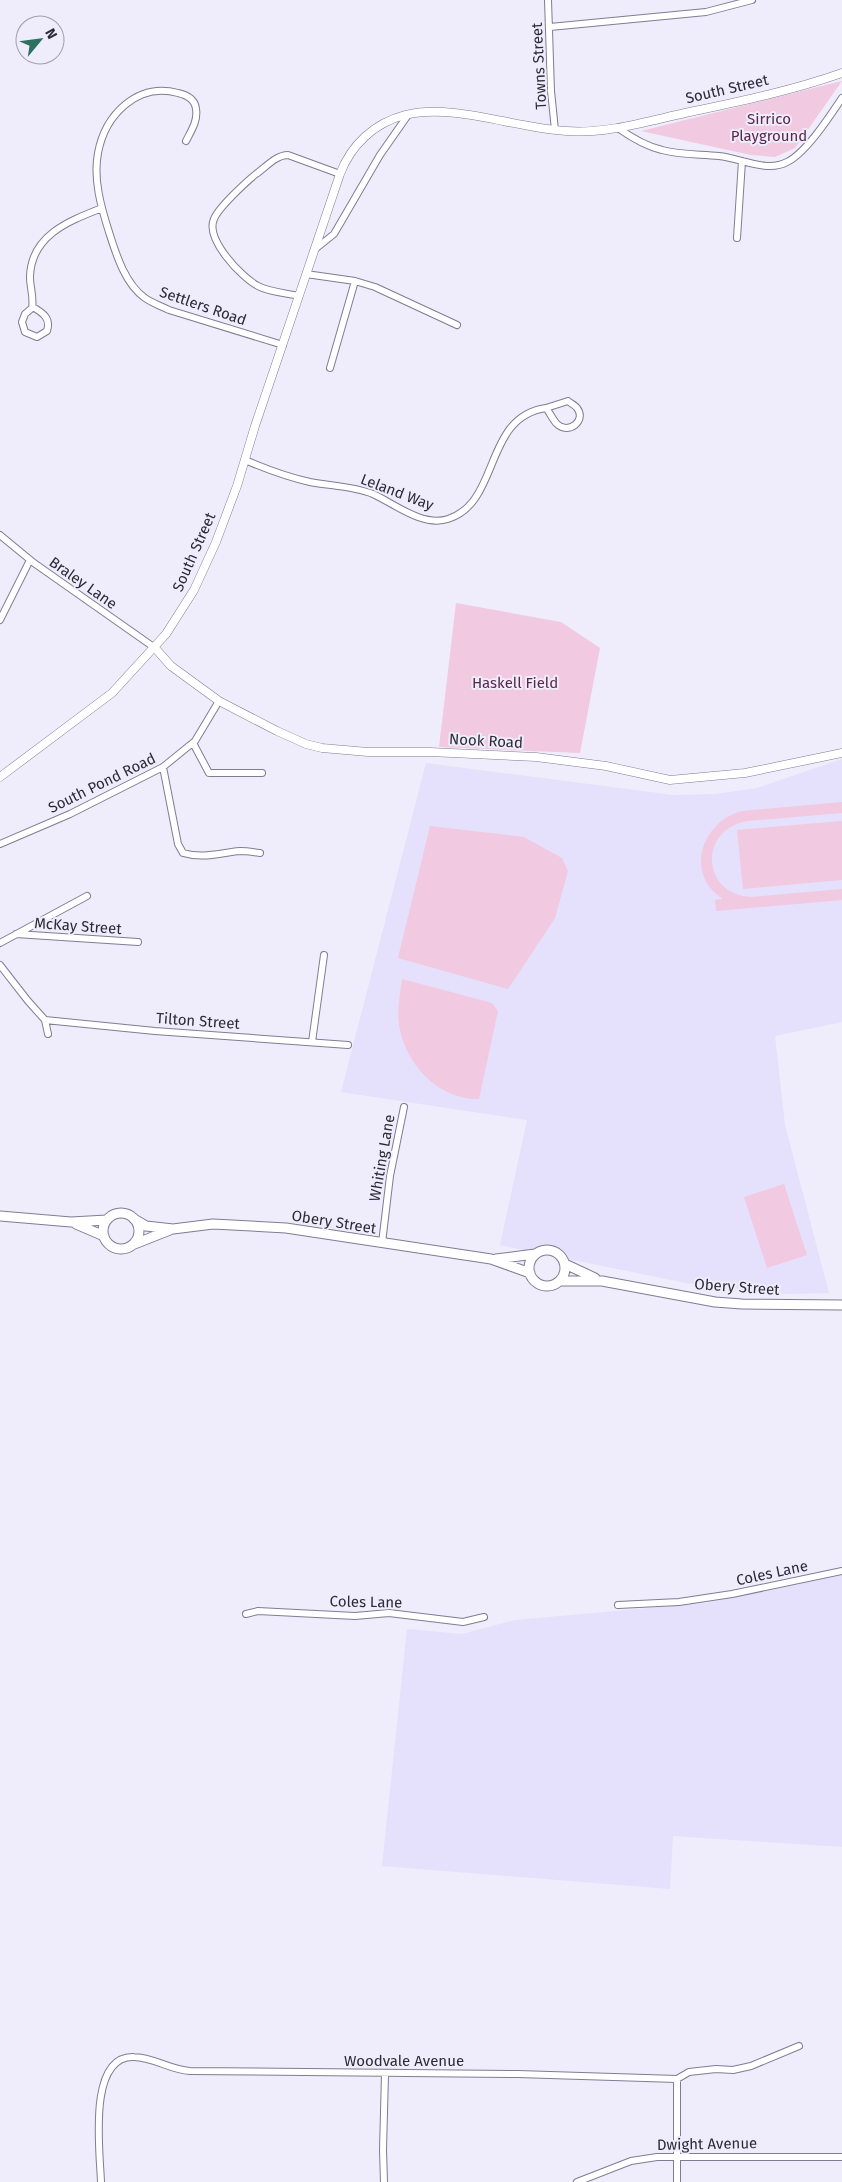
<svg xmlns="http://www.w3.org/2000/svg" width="842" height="2182" font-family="'Fira Sans',sans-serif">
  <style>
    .built { fill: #e5e0fb }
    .green { fill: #f1c9e0 }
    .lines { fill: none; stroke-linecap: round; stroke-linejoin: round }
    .minor-casing { stroke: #807c93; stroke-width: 8 }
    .tertiary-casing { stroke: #807c93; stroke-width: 9 }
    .secondary-casing { stroke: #807c93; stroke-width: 11 }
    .minor { stroke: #fff; stroke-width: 6 }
    .tertiary { stroke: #fff; stroke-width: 8 }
    .secondary { stroke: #fff; stroke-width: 9 }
    .labels { text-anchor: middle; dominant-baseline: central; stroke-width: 4; stroke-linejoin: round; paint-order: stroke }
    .street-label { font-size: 15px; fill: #2c2a34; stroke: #efecfc }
    .park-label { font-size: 15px; fill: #592747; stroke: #efecfc }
  </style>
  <rect width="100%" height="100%" fill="#efecfc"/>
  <path class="built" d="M842,759V1022L775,1036L785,1125L829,1293L784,1294L686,1283L500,1245L527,1120L341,1092L426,763L673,795L715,794L757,788Z
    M842,1575V1847L673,1836L670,1889L382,1866L407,1629L462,1634L515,1620L706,1603Z"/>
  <path class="green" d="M842,81L795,148L775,157L751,155L641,131Z
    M456,603L561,622L600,648L580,753L439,747Z
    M842,802V813L747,821C697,830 702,896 752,897L842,889V900L716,911L715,900L723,899C684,874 701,822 742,811Z
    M842,821V880L743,889L737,830Z
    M430,826L524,837L562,858L568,871L555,918L508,989L398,958Z
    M402,979L492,1003L498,1011L479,1099C440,1100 408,1067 400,1030C396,1013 400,996 402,979Z
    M784,1184L807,1255L767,1268L744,1197Z"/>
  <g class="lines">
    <defs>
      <path id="minor" d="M548,0L551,91L555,130
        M550,27L706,12L752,0
        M618,128C632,138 645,146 662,150C680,155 701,154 719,156C740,158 767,173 787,162C806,153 830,116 842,98
        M186,141C191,131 198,121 196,109C195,99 187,95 178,93C137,82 105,115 98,153C93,179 101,207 109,232C116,254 125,284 145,298C152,303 161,306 169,310L283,345
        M737,238L742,161
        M314,250L334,234L380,155L408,115
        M306,274L355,281L375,287L457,325
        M299,296C286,293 269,292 258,286C241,277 205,239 214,219C218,208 246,182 256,174C266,167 276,155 288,155L340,174
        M33,307C43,313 51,318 47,331L37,337L25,332L22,322L25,314L32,308C34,297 30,288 30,277C31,235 69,221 102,208
        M330,368L355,281
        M245,460C266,469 287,477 310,482C331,486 353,486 373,494C395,504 422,527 448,519C501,502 483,417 546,408C550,413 553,420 557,424C568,435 587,421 577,408C575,405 570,403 568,401L546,408
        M0,535L34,563L155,648
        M0,620L30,560
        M193,743L209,773H262
        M163,767L178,844L183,853C203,859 219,853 240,851C246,851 253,852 260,853
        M0,844L70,814L163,767L195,741L219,701
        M16,934L138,942
        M0,943L87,896
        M0,965L28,1001L45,1020L48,1034
        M45,1020L155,1031L348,1045
        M312,1042L324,955
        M382,1243L390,1176L404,1107
        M618,1605L679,1602L732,1594L842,1571
        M246,1614L258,1611L355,1616L389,1613L463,1622L484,1617
        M677,2079L689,2072L716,2069L733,2070L751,2066L799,2046
        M677,2079V2182
        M101,2182C100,2152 87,2055 134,2057C153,2057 170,2070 190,2071L518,2074L677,2079
        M384,2182L383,2150L385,2074
        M577,2182L631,2161L657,2157H842"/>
      <path id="tertiary" d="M155,648L171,666L219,701L277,731L306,744L322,748L368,752H430L536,757L606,766L670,780L745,773L842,753
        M0,777L112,693L166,634L194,590L216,542L237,486L255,426L340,174C351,145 374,123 405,115C453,103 515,128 566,131C606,134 645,122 685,113C737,102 791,91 842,73"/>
      <path id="secondary" d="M103 1231a18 18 0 1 1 36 0a18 18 0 1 1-36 0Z
        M0,1216L71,1222L107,1220
        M134,1219L146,1226L173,1229L213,1224L286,1228L491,1259L530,1273
        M76,1224L104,1236
        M132,1245L170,1230
        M529 1268a18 18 0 1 1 36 0a18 18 0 1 1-36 0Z
        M496,1259L535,1254
        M565,1264L595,1278
        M560,1281H602L715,1302L742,1304L842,1305"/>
    </defs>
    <use href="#minor" class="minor-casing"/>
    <use href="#tertiary" class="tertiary-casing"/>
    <use href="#secondary" class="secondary-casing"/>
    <use href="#minor" class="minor"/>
    <use href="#tertiary" class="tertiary"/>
    <use href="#secondary" class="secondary"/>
  </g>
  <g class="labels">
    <g class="street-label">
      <text transform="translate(539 66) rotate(-93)">Towns Street</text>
      <text transform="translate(727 89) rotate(-13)">South Street</text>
      <text transform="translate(203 306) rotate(19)">Settlers Road</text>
      <text transform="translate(397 492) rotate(21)">Leland Way</text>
      <text transform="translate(194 552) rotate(-66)">South Street</text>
      <text transform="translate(83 583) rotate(35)">Braley Lane</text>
      <text transform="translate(486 741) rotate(3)">Nook Road</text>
      <text transform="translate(102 783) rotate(-26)">South Pond Road</text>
      <text transform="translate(78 926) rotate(4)">McKay Street</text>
      <text transform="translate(198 1021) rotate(4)">Tilton Street</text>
      <text transform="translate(382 1158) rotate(-80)">Whiting Lane</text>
      <text transform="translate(334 1222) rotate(9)">Obery Street</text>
      <text transform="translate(737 1287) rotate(4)">Obery Street</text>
      <text transform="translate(772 1573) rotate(-12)">Coles Lane</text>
      <text transform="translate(366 1602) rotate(1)">Coles Lane</text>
      <text x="404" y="2061">Woodvale Avenue</text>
      <text transform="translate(707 2144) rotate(-1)">Dwight Avenue</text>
    </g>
    <g class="park-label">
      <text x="769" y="119">Sirrico<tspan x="769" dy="17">Playground</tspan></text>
      <text x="515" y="683">Haskell Field</text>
    </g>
  </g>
  <g transform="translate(40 40) rotate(61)"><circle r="24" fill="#efecfc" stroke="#a19eac"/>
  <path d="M0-4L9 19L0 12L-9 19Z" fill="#2f7160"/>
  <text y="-8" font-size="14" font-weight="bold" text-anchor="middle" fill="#2c2a34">N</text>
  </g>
</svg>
